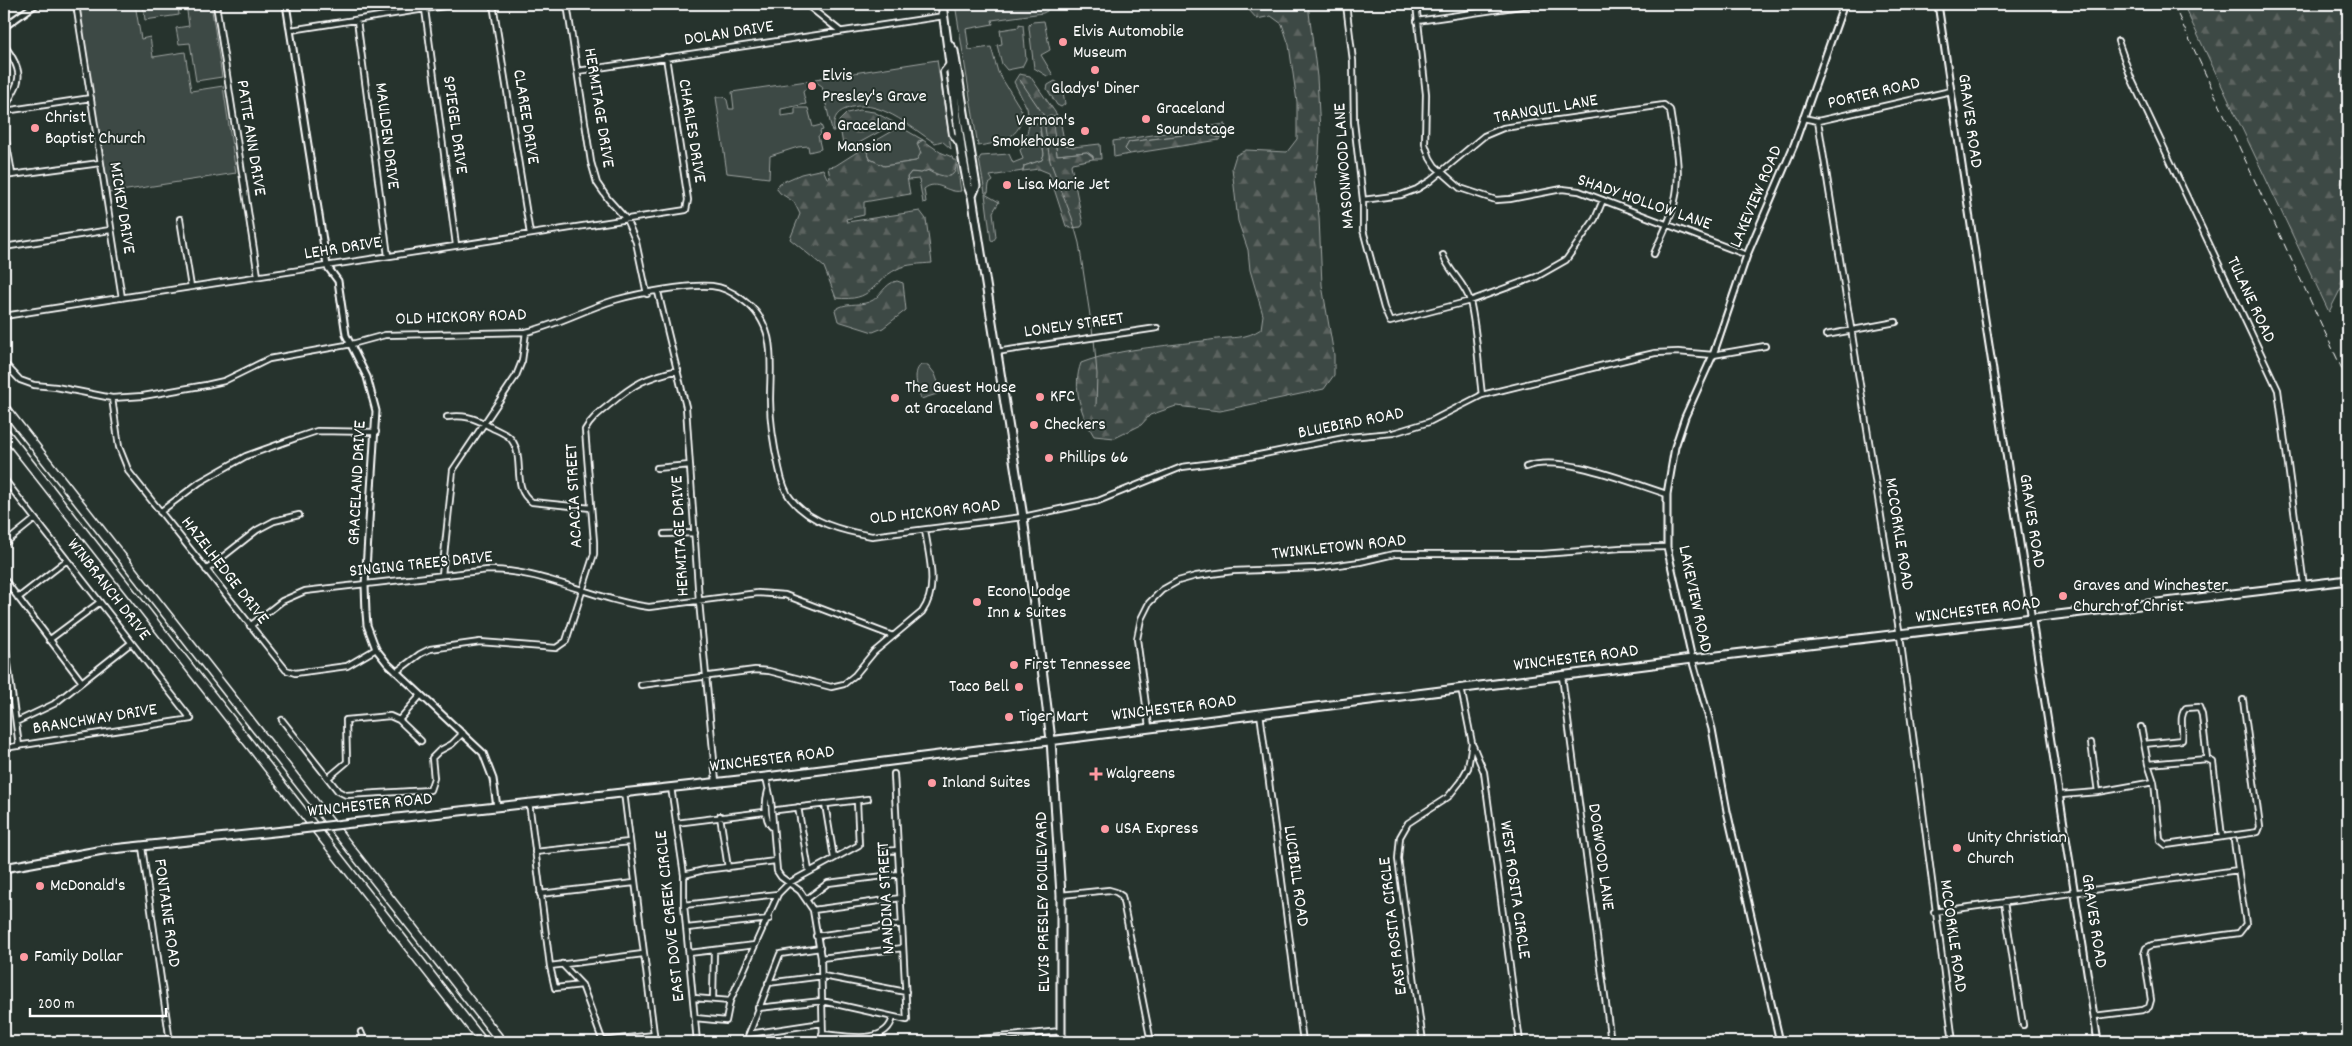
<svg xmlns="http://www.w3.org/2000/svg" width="2352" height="1046" font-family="Dekko,sans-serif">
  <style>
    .grass { fill: #3e4944; stroke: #9ea4a2 }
    .forest { fill: url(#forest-firs); stroke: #9ea4a2 }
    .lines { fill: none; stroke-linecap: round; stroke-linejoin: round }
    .stream { stroke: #a4a9a7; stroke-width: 1 }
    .minor-casing { stroke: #fff; stroke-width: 8 }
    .tertiary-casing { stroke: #fff; stroke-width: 9 }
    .primary-casing { stroke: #fff; stroke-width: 11 }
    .motorway-casing { stroke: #fff; stroke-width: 11 }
    .minor { stroke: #26332d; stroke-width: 4.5 }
    .tertiary { stroke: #26332d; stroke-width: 5 }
    .primary { stroke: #26332d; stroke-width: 7 }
    .motorway { stroke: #26332d; stroke-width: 8 }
    .rail { stroke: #fff; stroke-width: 1; stroke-dasharray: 8 4; stroke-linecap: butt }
    .primary-bridge-casing { stroke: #fff; stroke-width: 11; stroke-linecap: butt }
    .primary-bridge { stroke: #26332d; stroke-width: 7 }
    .poi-dot { fill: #ff9aa2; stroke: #26332d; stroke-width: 2 }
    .labels { text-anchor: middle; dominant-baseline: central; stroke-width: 4; stroke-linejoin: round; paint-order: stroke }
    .poi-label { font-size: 18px; fill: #fff; stroke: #26332d; text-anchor: start }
    .street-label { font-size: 18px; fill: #fff; stroke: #26332d }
  </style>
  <defs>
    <pattern id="forest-firs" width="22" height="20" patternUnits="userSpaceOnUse" patternTransform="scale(1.25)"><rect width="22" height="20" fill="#3e4944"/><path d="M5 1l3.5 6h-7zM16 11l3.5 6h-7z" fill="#5b6460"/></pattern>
  </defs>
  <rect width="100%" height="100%" fill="#26332d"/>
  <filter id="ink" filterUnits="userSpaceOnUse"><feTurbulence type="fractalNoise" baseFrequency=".02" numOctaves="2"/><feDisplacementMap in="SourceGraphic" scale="10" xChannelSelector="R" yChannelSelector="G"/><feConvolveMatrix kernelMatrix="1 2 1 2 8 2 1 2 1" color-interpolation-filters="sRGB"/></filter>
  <g filter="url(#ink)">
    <path class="grass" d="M79,4H135L141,39L150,37L153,57L185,52L191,91L223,86L236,173L108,193Z
      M143,4H178L179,15L145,20Z
      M186,4H211L222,77L196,81L190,43L179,44L176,28L189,26Z
      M955,4H1049L1047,11L1043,13L992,20L993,24L966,29L969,50L991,47L998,72L1022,111C1023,138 1000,143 978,146Z
      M1044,21L1050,50L1041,55L1053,75L1047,76L1034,68L1029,28V25L1032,22Z
      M1019,24L1023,25L1026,59L1022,67L1007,70L1002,64L997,45L1002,44L1000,30L1019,27Z
      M937,60L951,149L942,141L935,143C910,127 877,96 846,109C835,113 833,120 834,131H832L822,86L816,82L815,79Z
      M807,81L809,84L803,92L806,104L781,109V116L795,114V108H808L813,127L821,125L823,130L820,131L821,135L818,136L821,149L809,152L808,146L798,147L770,156L769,178L727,173L716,97H724L727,100L729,109H734L732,92Z
      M1055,81L1062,86L1065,104L1061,107L1057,105L1047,89L1048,85Z
      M1057,118L1060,120L1065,145L1073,147L1100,144L1101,159H1093V156L1087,152L1057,155L1055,139L1040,131L1044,154L1042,160L1024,166L1023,171L990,176L993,181L989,184L988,193H985L979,159L981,156L1009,154L1013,163L1023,159L1020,150L1024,146L1029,125Z
      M1225,124L1226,130L1220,138L1199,131L1191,134L1129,142L1125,149L1130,154L1114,157L1113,141Z
      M898,128L904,129L923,140L918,141C920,150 923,155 916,161L884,166L870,159L865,147Z
      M957,165L961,191C947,194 937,178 924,189L926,202L923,203L919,179L908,180L907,177L911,172L921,173L927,170L936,175Z
      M985,194L999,202L993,212L996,237L993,241L991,240Z
      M921,365H928L935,374L940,388L937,394L921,399C919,391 911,373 921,365Z"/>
    <path class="forest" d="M1250,4H1308L1317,77L1320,132L1319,154L1314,180L1319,217L1322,285L1334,355V375L1324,389L1220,411L1176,406L1150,415L1141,425L1115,438L1094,436C1081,415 1072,387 1081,363C1123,347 1172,346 1217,339C1234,337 1246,339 1261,329L1263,315L1250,270L1248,250L1238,221L1232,168L1236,155L1246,150L1287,152L1297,139V102L1289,45L1282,24L1271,16L1257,19L1249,10Z
      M2183,4H2348V287L2341,288L2329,312Z
      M1019,74L1030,76L1057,115L1029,120L1027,108L1014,82Z
      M860,110L874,112L893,122L888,127L848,149L843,145L839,121L847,113Z
      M1046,122L1053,124L1057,155L1087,152L1093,157V159L1072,163L1071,165L1083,224L1081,227L1070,228L1066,226L1049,173L1039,169L1023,171L1024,166L1042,160L1044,154L1040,127L1041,123Z
      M1199,131L1220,138L1219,140L1130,154L1125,149L1129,142L1191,134Z
      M923,140L940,152L952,157L953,160H956C958,183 941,177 929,170L921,173L911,172L907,177L910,194L864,202V215L846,219L847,222L920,211L926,219L932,263C921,264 906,264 897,269C870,283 874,302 836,298L824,267L790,239L800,214L794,202L780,193L777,189L778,184L801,174L823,169L827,178H830L828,167L835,166L865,147L870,159L884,166L916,161L921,153L917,144Z
      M897,281L903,283L906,310L883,328L873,332L838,321L835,310C844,302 858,306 869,302C881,298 884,283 897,281Z"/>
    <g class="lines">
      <path class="stream" d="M1020,80L1043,114L1050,161L1072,218L1079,243L1093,335
        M1094,339L1097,374L1096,406"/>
      <defs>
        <path id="minor" d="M76,4L122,298
          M216,4L258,276
          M493,4L530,234
          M567,4L591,162L597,183L608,199L626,219L636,242L647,294
          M806,4L840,31
          M1346,4L1353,61L1354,122L1363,200V230L1384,308L1390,322L1470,301L1536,277L1566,260L1595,219L1603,200
          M1416,4L1426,94L1425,144L1430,158L1435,166L1460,188L1496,200L1510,199L1562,189L1579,191L1747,255
          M425,9L456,245
          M357,20L388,256
          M1417,21L1536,4
          M291,30L457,4
          M2118,41L2131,78L2278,390L2304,586
          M4,45C37,89 3,86 4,124C5,141 10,158 12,175
          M950,63L943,72L952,134L959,144
          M578,71L944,16
          M5,111L91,98
          M1803,118L1818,121L1951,91
          M1818,121L1900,636L1953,1042
          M4,176L100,163
          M1363,200L1401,195L1417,189L1430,181L1484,136L1503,128L1664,105L1670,110C1674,139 1682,170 1675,200C1672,218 1661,237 1654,254
          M180,219L191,287
          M4,247L110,230
          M1443,255C1449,272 1465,283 1470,301C1477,331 1478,364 1482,395
          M658,292L686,407L699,601L716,782
          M4,316L686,210L688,200L666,57
          M1826,335L1896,322
          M996,352L1157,328
          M4,363L20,380L34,385L56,387L112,398L143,396L206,385L224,381L269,359L352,344L385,335L526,332C557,325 585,309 615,300C640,293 687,284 712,286C724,287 734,293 743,300C778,325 770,363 770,400C770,422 774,447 779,468C781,478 784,491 791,499C810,523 843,531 872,536L1023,517L1098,501L1182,467L1229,461L1349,437L1393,433L1429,422L1482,395L1633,358L1655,353L1678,352L1713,355L1765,346
          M112,398L119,447L129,472L286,670L295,673L347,666L376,649
          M447,417C463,415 473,417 487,425C494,429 502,432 508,436C528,454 509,487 532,502L591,508
          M1526,467C1561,453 1631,483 1667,494
          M657,468L690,465
          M4,479L191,719L4,748
          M160,512L200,482L246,456L299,437L317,431L376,432
          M664,534L695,533
          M4,544L35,519
          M206,570L257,530L274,521L299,515
          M442,575L453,470L516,376L522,361L526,332
          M4,579L82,682
          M18,598L67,560
          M250,626L282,601L305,591L488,570C544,570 594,600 649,607L758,593L785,595L893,636
          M4,634L19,746
          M49,640L100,602
          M396,672L420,654L430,649L480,642L556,648L566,641L594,554V542L585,430C591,419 599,413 609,405C635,383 645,378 678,370
          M1562,676L1611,1042
          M641,685L755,670L769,671L831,687L844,684L855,675L874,652L922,612C939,588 929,558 925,530
          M1260,713L1303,1042
          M282,720L338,791L346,795L430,790L434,778L432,758L439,751L452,744L463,733
          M399,720L421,741
          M16,722L54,704L131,643
          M1149,727L1137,639L1141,619L1149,603L1162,590L1178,581L1196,576L1233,571L1316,568L1360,562L1394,554H1542L1621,548L1667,547
          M2141,727L2148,764L2154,782L2160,840L2166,845L2258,832L2260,827L2243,700
          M2091,743L2098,792
          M2144,744L2182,740C2184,729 2178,717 2186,708L2199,707L2202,715L2207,759L2213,762L2222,837
          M1473,746L1484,772L1520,1042
          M2148,764L2207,759
          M766,777L771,800L777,871L781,877L800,891L813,910L821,958L823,1042
          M328,778L347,762L346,720L390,716L399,720L421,695
          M671,787L684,875V905L697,1042
          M768,791C765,801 764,818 771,826
          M624,792L655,1042
          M2060,795L2098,792L2154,782
          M529,802L550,966L555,988L582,985
          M825,804L834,858
          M798,807L809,871
          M777,810L868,799
          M720,816L728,868
          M676,823L764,812
          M142,847L170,1042
          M884,851L898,850
          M535,852L629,842
          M684,875L704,870L775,861
          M540,894L634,883
          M1061,895L1109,890L1116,892L1122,896L1151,1042
          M807,899L828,883L900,874
          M2004,902L2023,1025
          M684,905L778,894
          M813,910L901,898
          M1934,912L2238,870
          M687,928L769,919
          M816,936L902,924
          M689,953L755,945
          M821,958L903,948
          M562,964L582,985L603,1042
          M550,966L643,954
          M768,983L823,976L906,992
          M694,998L730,1001
          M713,999L714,950
          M758,1008L822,1001L907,1020L894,774
          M2094,1016L2143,1010L2149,1007L2151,1000L2144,954L2146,948L2152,945L2239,933L2246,924L2234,841
          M695,1018L726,1021L730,1001L778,894L789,883L859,845L857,801
          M361,1032L365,1042
          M749,1034L822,1023
          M822,1034C846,1036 887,1046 893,1017
          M603,1041L654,1035
          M746,1042L780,954L820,948
          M950,1042L1061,1031
          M1423,1042L1398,859L1400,837L1408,823L1448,797L1460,782L1468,768L1472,743L1461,688"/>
        <path id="tertiary" d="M286,4L327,266L338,281L346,335L367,377L376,411L365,585L366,613L367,625L376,649L387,663L483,753L493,779L497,807
          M1938,4L1984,313L2098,1042
          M4,27L36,4
          M1780,1042L1727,811L1712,729L1692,659L1667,547V494L1675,447L1685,417L1713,355L1747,255L1794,145L1844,4"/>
        <path id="primary" d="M942,4L962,154L968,186L972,196L1023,517L1051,740L1061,895V1042
          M948,43L954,51L976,186L972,196
          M352,823L766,777L1692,659L2348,580
          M4,868L103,850L293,830"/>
        <path id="motorway" d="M4,407L502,1042
          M4,431L483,1042"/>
      </defs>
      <use href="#minor" class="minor-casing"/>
      <use href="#tertiary" class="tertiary-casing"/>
      <use href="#primary" class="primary-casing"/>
      <use href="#motorway" class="motorway-casing"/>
      <use href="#minor" class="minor"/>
      <use href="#tertiary" class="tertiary"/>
      <use href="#primary" class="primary"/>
      <use href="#motorway" class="motorway"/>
      <path class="rail" d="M2173,4L2348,382"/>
      <defs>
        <path id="primary-bridge" d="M293,830L352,823"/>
      </defs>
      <use href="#primary-bridge" class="primary-bridge-casing"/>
      <use href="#primary-bridge" class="primary-bridge"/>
    </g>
  </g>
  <g class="poi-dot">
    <circle cx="1063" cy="42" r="5"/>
    <circle cx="1095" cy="70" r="5"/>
    <circle cx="812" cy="86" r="5"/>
    <circle cx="1146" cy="119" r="5"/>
    <circle cx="35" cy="128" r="5"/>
    <circle cx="1085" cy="131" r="5"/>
    <circle cx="827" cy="136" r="5"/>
    <circle cx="1007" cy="185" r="5"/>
    <circle cx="1040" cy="397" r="5"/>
    <circle cx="895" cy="398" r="5"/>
    <circle cx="1034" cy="425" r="5"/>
    <circle cx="1049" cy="458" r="5"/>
    <circle cx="2063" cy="596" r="5"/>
    <circle cx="977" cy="602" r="5"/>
    <circle cx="1014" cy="665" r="5"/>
    <circle cx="1019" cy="687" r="5"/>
    <circle cx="1009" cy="717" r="5"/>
    <path d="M1093.5 766.5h5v5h5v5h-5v5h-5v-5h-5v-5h5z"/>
    <circle cx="932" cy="783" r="5"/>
    <circle cx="1105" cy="829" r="5"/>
    <circle cx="1957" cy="848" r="5"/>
    <circle cx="40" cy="886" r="5"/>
    <circle cx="24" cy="957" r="5"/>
  </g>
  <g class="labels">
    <g class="poi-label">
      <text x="1073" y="32">Elvis Automobile<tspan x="1073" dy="21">Museum</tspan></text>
      <text x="822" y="76">Elvis<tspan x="822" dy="21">Presley's Grave</tspan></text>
      <text x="1095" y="89" text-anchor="middle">Gladys' Diner</text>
      <text x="1156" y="109">Graceland<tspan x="1156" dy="21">Soundstage</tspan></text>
      <text x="45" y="118">Christ<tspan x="45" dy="21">Baptist Church</tspan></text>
      <text x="1075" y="121" text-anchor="end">Vernon's<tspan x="1075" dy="21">Smokehouse</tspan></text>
      <text x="837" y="126">Graceland<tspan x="837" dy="21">Mansion</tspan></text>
      <text x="1017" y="185">Lisa Marie Jet</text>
      <text x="905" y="388">The Guest House<tspan x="905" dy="21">at Graceland</tspan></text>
      <text x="1050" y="397">KFC</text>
      <text x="1044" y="425">Checkers</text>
      <text x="1059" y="458">Phillips 66</text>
      <text x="2073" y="586">Graves and Winchester<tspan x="2073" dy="21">Church of Christ</tspan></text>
      <text x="987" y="592">Econo Lodge<tspan x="987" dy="21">Inn &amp; Suites</tspan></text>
      <text x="1024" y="665">First Tennessee</text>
      <text x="1009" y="687" text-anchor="end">Taco Bell</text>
      <text x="1019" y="717">Tiger Mart</text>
      <text x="1106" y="774">Walgreens</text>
      <text x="942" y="783">Inland Suites</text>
      <text x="1115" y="829">USA Express</text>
      <text x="1967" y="838">Unity Christian<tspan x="1967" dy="21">Church</tspan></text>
      <text x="50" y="886">McDonald's</text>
      <text x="34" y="957">Family Dollar</text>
    </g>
    <g class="street-label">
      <text transform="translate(729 34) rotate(-9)">DOLAN DRIVE</text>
      <text transform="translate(1874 94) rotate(-13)">PORTER ROAD</text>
      <text transform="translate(598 108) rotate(81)">HERMITAGE DRIVE</text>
      <text transform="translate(1546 110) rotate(-10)">TRANQUIL LANE</text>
      <text transform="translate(525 117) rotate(81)">CLAREE DRIVE</text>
      <text transform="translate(1969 121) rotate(82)">GRAVES ROAD</text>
      <text transform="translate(454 125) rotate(82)">SPIEGEL DRIVE</text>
      <text transform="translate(691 131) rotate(81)">CHARLES DRIVE</text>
      <text transform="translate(386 136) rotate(83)">MAULDEN DRIVE</text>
      <text transform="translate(250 138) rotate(81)">PATTE ANN DRIVE</text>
      <text transform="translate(1345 166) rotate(-94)">MASONWOOD LANE</text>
      <text transform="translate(1757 197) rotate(-67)">LAKEVIEW ROAD</text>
      <text transform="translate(1644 203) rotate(19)">SHADY HOLLOW LANE</text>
      <text transform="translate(121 208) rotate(81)">MICKEY DRIVE</text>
      <text transform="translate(343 249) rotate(-9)">LEHR DRIVE</text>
      <text transform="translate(2250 300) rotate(65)">TULANE ROAD</text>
      <text transform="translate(461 318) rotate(-2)">OLD HICKORY ROAD</text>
      <text transform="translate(1074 326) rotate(-8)">LONELY STREET</text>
      <text transform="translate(1351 424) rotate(-11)">BLUEBIRD ROAD</text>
      <text transform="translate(358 483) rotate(-87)">GRACELAND DRIVE</text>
      <text transform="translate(575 496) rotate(-93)">ACACIA STREET</text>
      <text transform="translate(935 513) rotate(-6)">OLD HICKORY ROAD</text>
      <text transform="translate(2031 521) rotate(81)">GRAVES ROAD</text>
      <text transform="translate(1898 534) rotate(81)">MCCORKLE ROAD</text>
      <text transform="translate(681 536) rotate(-93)">HERMITAGE DRIVE</text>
      <text transform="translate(1339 548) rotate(-6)">TWINKLETOWN ROAD</text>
      <text transform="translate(421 565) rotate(-6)">SINGING TREES DRIVE</text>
      <text transform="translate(224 571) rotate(52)">HAZELHEDGE DRIVE</text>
      <text transform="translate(108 590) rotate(52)">WINBRANCH DRIVE</text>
      <text transform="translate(1694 599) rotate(78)">LAKEVIEW ROAD</text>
      <text transform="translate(1978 611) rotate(-7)">WINCHESTER ROAD</text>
      <text transform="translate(1576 659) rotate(-7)">WINCHESTER ROAD</text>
      <text transform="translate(1174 709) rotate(-7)">WINCHESTER ROAD</text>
      <text transform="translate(95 720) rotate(-9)">BRANCHWAY DRIVE</text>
      <text transform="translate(772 760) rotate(-7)">WINCHESTER ROAD</text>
      <text transform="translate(370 806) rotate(-6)">WINCHESTER ROAD</text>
      <text transform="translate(1600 857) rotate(82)">DOGWOOD LANE</text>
      <text transform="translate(1295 876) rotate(82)">LUCIBILL ROAD</text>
      <text transform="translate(1514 890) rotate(82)">WEST ROSITA CIRCLE</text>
      <text transform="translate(887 898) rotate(-93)">NANDINA STREET</text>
      <text transform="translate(1044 902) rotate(-91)">ELVIS PRESLEY BOULEVARD</text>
      <text transform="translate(166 913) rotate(82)">FONTAINE ROAD</text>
      <text transform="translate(671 916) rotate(-96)">EAST DOVE CREEK CIRCLE</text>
      <text transform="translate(2093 921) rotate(81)">GRAVES ROAD</text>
      <text transform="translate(1394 926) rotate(-97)">EAST ROSITA CIRCLE</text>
      <text transform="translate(1952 936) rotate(82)">MCCORKLE ROAD</text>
    </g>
  </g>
  <rect width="2352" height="1046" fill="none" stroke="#26332d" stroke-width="20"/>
  <rect x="10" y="10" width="2332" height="1026" fill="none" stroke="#fff" stroke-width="2" filter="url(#ink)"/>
  <path d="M30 1008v8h136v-8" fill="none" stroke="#ffffff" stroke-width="2.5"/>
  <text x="38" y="1008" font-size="15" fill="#ffffff" stroke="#26332d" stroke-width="4" paint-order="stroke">200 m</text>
</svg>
